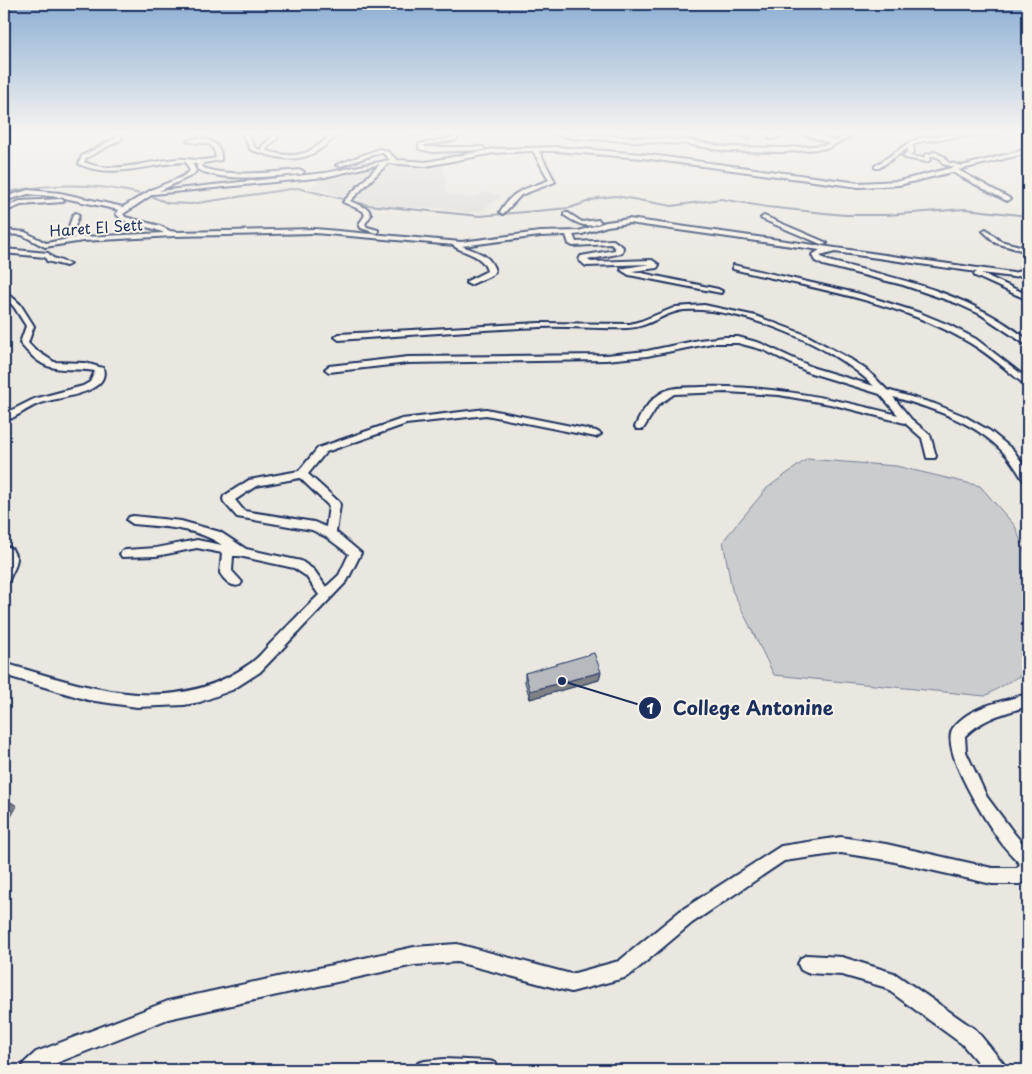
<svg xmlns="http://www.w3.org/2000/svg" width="1032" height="1074" font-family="'Playpen Sans',sans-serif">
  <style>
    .built { fill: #dadad6 }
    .green { fill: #cbcccd; stroke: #737e96 }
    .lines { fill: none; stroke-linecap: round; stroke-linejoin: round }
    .stream { stroke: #6d7892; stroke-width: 2 }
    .street-casing { stroke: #1b2f5e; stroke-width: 4 }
    .street { fill: #f7f3e8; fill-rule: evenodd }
    .wall { fill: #9da0a4; stroke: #1b2f5e }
    .shaded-wall { fill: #7f8286; stroke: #1b2f5e }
    .building { fill: #b6babf; stroke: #1b2f5e }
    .labels { text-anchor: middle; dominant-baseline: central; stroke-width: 4; stroke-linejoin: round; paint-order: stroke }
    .far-street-label { font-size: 15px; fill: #1b2f5e; stroke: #f7f3e8 }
    .leader { fill: none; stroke: #1b2f5e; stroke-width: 2 }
    .callout-dot { fill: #1b2f5e; stroke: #f7f3e8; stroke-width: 2 }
    .mark-label { font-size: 15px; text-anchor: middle; font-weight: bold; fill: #fff }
    .callout-label { font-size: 19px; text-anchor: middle; font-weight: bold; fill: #1b2f5e; stroke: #f7f3e8; stroke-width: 4; stroke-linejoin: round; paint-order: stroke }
  </style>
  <rect width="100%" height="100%" fill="#eae7e0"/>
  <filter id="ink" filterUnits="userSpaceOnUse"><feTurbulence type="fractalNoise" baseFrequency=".02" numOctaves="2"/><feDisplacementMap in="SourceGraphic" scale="10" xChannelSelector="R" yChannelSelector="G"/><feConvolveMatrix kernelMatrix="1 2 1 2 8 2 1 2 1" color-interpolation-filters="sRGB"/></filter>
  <g filter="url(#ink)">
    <path class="built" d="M395,162L424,167L443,166L447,194L469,198L488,192L501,196L481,211L469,213L443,208L378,206L309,187L327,177Z"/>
    <path class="green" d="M807,459L896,466L980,486L1015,526L1028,560V671L985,696L774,675L732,590L723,541L767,488Z"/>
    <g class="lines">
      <path class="stream" d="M4,193C52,182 97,183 145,195
        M150,196L168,203L191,204L297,188L368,205L480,216L570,208L598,198L616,196L672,206L721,199L767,207L844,215H886L965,209L1028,216"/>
      <defs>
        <path id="street" d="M115,132H121L122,139L86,158L84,162C113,175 147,161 177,159C184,158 190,160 197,160C203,161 210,159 216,158C213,136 200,146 187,141C202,134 223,142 221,160L203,163L202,167C223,178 277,172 301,170L304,172L301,174C272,176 223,183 197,169V164L192,163L196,171L193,175L159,191L325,173L390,160L383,153H379L341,166L336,165L379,149L387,151L397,160L426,162L494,149L556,147L642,154L859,183L899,181L955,167L943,164L941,159L934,156L930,157V160L927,162L905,158L903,156L908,151V148L879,168H875V166L909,143L920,138L982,132H1005L923,141L913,145L914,152L910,156L924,158L925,155L935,152L945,157L947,162L962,166L1028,149V153L958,170L1009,198L1010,199L1007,201L952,172L899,185L859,187L642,158L556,151H539L555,182L521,195L503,214L500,212C513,189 527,189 549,180L533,151L494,153L426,166L388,163L350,201L368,209L371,215L365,224L367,227L378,230V232L376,233L361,228L359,224L365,215L363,211L343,202L380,164L325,177L153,194L123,214L125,217L160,226L170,231L176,232L315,229L461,242L540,232L579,231L606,222L629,219L1013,273L1021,271L1024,251L996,243L983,231L986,229L1000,241L1028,248V274L1013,277L981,273L1028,295V300L975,276L974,274L977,272L835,252L820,256L828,261C901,279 969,293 1028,340V346L980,314L956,303L903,285L823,265L815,261L812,255L820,250L629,223L607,226L582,234L573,235L576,242L613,240L623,247L622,253L587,260L591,262L652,260L659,265L657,268L632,271L718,289L722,291L721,293L629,275L621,270L625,268L650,264L586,266L579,260L581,256L615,250V248L611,244L573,246L569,244L566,235L540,236L462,246C477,252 490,254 495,271L492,275L470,285L466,283L467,281L487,271C483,255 467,254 455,247L454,245L315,233L174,236L83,241L45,247L22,235L4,234V230L25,232L46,243L75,238L72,236L68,229L73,215L76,213L79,215L74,229L77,234L84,237L164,233C149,225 126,226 116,214L119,210L60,197L28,194L4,201V197L28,190L60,193L123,207L153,189L182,177L190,171L186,162C151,163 113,180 79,164L82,156L117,137Z
          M241,132H247L255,148L261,150L263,145L272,137L273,132H279L278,138L268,147L266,151C300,160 309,155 334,132H340C309,164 292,163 251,150Z
          M409,132H494L459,134L456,140L424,145V147H483L485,150L433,152L419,149V144L452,138L453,134H412Z
          M546,132L687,140L726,147L785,148L825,145L830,143L798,132H813L835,141L852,132H859L828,148L785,152L726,151L687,144L571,138Z
          M731,132H740L751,136L748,138Z
          M778,132H784L779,137L769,139V137Z
          M61,199L64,201L63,202L21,205L4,212V208L20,201Z
          M564,213H568L582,222L598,220L601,222C588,230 576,223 564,215Z
          M764,216L825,242L827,243L821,244L762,219L761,218Z
          M4,249L48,253L53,258L70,264L66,266L47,261L45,257L4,253Z
          M733,265L860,294L920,313L949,325L976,339L1028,379V386L1025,385C1007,370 990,355 970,343C898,300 813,289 733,269Z
          M4,290L20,304L34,326L28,343L34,349L54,362L85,363L103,368C111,395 54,397 38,404C27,408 16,418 4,421V414L34,399L83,386L90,382L95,371C81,368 66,371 51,367C40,365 27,352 20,343L26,326L14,307L4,296Z
          M704,305L756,316L806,335L850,359L868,371L887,390L935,404L964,416L990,431L1013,450L1028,471V482L1024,481C1018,472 1013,463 1006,455C978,423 933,408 893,397L911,419L930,435L936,456L935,458H927L922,438L905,423L830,404L779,395L726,392L674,394L658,405L643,429H637L635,427C641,413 650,399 663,392C675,386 689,388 701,387C769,385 832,398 898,415L880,394L808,372L764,350L738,343H712L647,356L606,360L408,363L329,372L325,369L329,366L408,357L606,355L647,351L699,340L725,337H738L760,343L814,368L874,386C834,346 741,306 684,310C664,312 648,328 627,328C598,329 569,326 540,327C473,330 406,335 339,340L335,337L339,334L539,323L630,324L641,321L676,307Z
          M486,409L596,431L601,434L596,437L486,415L406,424L326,452L308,474L339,502L340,505L336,532L361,553L347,581L260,672L232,690L200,702L184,705L137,707L88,700L4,675V663C86,687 171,719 248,665C258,659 265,649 273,641C288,626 303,610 319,595L306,576L294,568L239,556H233L232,571L242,582L240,585C232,588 224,580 220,573L222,553L197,548L156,556L122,557L120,554L122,551L126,550L156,548L197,540L222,545C196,527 163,527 133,524L127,520L129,517L133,516L181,521L220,532L246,549L301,561L314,570L326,587L339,575L349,554L326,537L312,530L237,517L224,502L223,499L224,496L249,480L299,471L318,448L402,419ZM300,478L329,506L326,527L314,522L244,511L235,500L256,486Z
          M4,545L12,549L17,559L15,567L8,582L4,584Z
          M1028,694V706C1003,714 985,717 965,736L966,752L987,797L1013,832L1028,850V879L1020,884H992L886,860L841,853L784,861L692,923L630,975L624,978L571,992L457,962L414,965L168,1019L49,1066L45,1070H22L24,1063L36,1052L168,1001L414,947L457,944L571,974L619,961L680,911L781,846L841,837L886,844L992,868H1017L1020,864C1014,857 1006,850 1000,841C987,823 939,749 953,728C969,706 1004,701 1028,694Z
          M807,955L842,957L894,973L976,1030L1003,1063L1005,1070H984L962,1044L884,987L842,975L807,973L801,970L798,964L801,958Z
          M444,1059L489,1061L496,1063L498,1070H416L418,1063L425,1061Z"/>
      </defs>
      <use href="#street" class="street-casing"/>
      <use href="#street" class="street"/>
    </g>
    <path class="wall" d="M525,673L599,680L530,699L525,682Z"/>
    <path class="shaded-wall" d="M601,672L599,680L530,699V691Z
      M6,799L17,806L4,829V803Z"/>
    <path class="building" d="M594,653L601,672L530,691L525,673Z"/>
  </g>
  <linearGradient id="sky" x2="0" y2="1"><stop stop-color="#8cafd3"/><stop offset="0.47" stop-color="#f6f4f1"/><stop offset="1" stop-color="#f6f4f1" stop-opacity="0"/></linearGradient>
  <rect width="1032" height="282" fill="url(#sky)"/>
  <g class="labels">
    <g class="far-street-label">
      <text transform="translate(96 227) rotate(-4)">Haret EI Sett</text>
    </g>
  </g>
  <path class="leader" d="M562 681L650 708"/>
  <g class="callout-dot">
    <circle cx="562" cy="681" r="5"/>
    <circle cx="650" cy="708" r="12"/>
  </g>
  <g class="mark-label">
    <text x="650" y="714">1</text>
  </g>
  <g class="callout-label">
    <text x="753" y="715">College Antonine</text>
  </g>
  <rect width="1032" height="1074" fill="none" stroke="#f7f3e8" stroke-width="20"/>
  <rect x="10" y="10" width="1012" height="1054" fill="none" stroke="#1b2f5e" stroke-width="2" filter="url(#ink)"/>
</svg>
